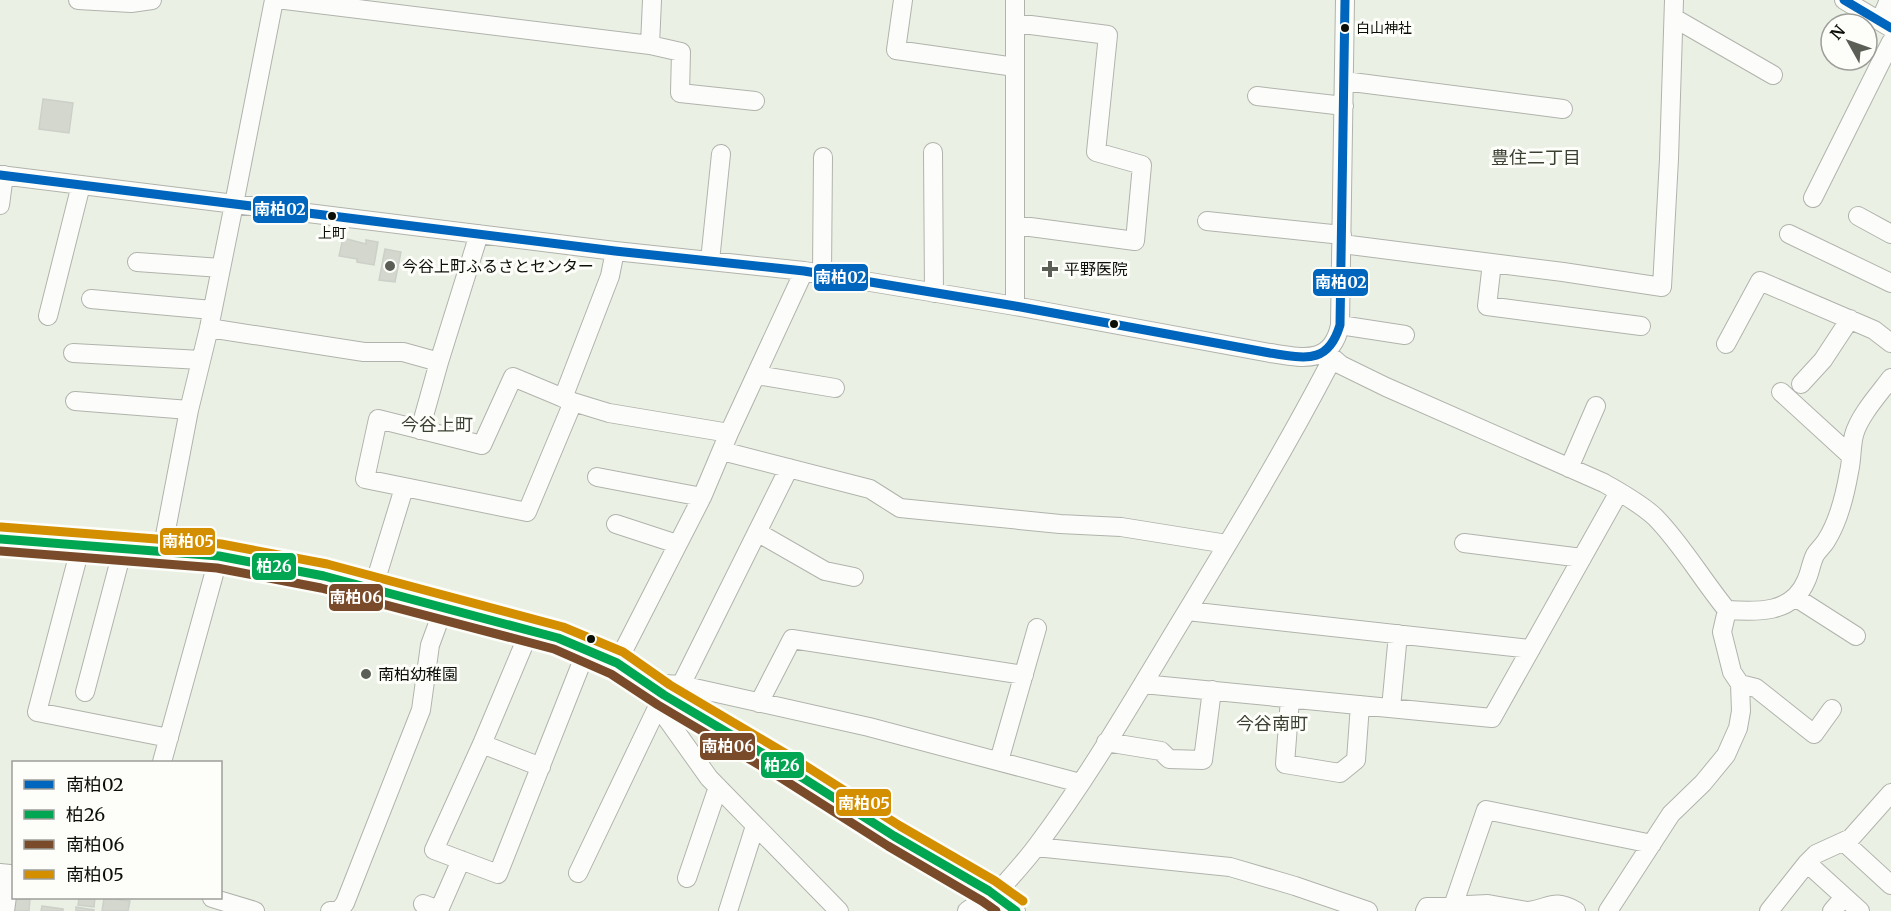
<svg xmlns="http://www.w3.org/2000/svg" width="1891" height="911" font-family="Merriweather,'Noto Sans JP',serif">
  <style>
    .building { fill: #d3d7ce; stroke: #ccd0c8; stroke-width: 1.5 }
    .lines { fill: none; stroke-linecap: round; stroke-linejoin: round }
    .minor-casing { stroke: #b0b3ab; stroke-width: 20 }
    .minor { stroke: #fcfdfb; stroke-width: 18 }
    .bus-1-casing { stroke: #fdfefa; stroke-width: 14 }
    .bus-2-casing { stroke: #fdfefa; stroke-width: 14 }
    .bus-3-casing { stroke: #fdfefa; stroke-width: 14 }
    .bus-4-casing { stroke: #fdfefa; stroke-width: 14 }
    .bus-1 { stroke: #0065bd; stroke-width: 9 }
    .bus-2 { stroke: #00a651; stroke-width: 9 }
    .bus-3 { stroke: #7a4b2a; stroke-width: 9 }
    .bus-4 { stroke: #d48f01; stroke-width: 9 }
    .bus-dot { fill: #0c0f08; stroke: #fdfefa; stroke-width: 2 }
    .poi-dot { fill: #5a5e55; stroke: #fdfefa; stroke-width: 2 }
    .labels { text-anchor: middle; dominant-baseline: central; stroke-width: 6; stroke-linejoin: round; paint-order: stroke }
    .bus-label { font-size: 14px; fill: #0c0f08; stroke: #fdfefa; text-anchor: start }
    .poi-label { font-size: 16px; fill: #0c0f08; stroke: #fdfefa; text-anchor: start }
    .neighbourhood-label { font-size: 18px; fill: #3b4132; stroke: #fdfefa }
    .line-badge { stroke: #fdfefa; stroke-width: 2 }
    .badge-label { font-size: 16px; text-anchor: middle; font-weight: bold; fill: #fff }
  </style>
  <rect width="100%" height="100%" fill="#ebf0e5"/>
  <path class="building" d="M43,99L73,103L69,133L39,129Z
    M343,238L366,244V240L378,242L374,265L357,262V259L339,256Z
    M385,249L401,252L395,282L379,280Z
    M14,898H30L29,911H10Z
    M79,898H95L94,907L78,905Z
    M104,898L130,901L128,911H102Z
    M42,906L63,909V911H41Z
    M76,907L94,910V911H76Z"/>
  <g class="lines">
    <defs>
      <path id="minor" d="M78,0L131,3L152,0
        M285,0L650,45L652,0
        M903,0L896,50L1015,67
        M1844,0L1891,28
        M1674,18L1773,75
        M1880,21L1889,0
        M650,45L681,52L680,93L755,101
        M1344,81L1563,109
        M1257,96L1344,106
        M933,152L934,293
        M0,175L615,251L804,271L1015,306L1270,353C1303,358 1332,365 1340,325L1345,0
        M1813,198L1891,42
        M0,205L4,175
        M1858,216L1891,234
        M1207,221L1342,235
        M1015,225L1135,241L1142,165L1096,152L1108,35L1015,23
        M1789,234L1891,283
        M1342,244L1563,272L1662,287L1669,159L1674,0
        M710,261L721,154
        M137,262L221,268
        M1492,263L1487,306L1641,326
        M822,274L823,157
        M91,299L212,310
        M1015,306V0
        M48,316L81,185
        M1340,325L1405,335
        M209,328L364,352H403L439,362
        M1726,344L1760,281L1874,330L1891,343
        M1326,352L1341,365L1386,387L1604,483C1621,493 1640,503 1655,517C1681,543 1703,581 1727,610C1757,612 1792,614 1806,581C1810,573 1811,563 1815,555C1818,550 1823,546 1826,541C1839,521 1845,495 1849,472C1852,460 1851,447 1854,435C1859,416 1879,394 1891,378
        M73,353L201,360
        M756,375L835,388
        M1801,384L1823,360L1850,319
        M1781,392L1851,456
        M563,398L610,276L615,251
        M75,401L189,410
        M573,402L527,512L365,479L378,419L482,445L513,377L573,402L609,413L729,433
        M420,430L439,362L479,234
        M722,451L870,489L900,508L1060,524L1121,527L1227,544
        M1569,468L1596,406
        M597,477L702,497
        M616,524L677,544
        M757,532L825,571L854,577
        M0,539L219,556L324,576L558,638L617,663L664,695L784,766L894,836L989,891L1016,911
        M1464,543L1582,558
        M81,545L37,712L169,738
        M162,551L189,410L209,328L234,204L274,0
        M373,589L404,488
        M1795,597L1856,636
        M1187,611L1531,649
        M530,630L482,744L434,850L498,874L587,649
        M617,663L702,497L729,433L804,271
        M647,683L681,685L869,727L1080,783
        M1143,684L1492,718L1619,492
        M1740,684L1756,688L1814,734L1832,709
        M681,685L789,468
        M85,692L123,548
        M664,695L657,705L709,778L839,911
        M1290,699L1285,764L1340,773L1356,760L1360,705
        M759,703L792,639L1024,675
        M1391,708L1398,634
        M1106,742L1161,751L1169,759L1203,760L1212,690
        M482,744L541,767
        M999,761L1037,628
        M162,762L219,556
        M1844,842L1891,885
        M1036,847L1230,867L1295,886L1368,911
        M1807,863L1860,911
        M0,873L10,874L5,911
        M578,873L658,706
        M687,878L718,787
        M995,895C1009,879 1024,863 1036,847C1090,775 1135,697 1181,621C1232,537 1283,453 1329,365L1326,352
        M212,898L255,911
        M423,904L439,910L461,860
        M1453,906L1486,810L1652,844
        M330,911H339L345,903L421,710L430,645L444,607
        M728,911L755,826
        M967,911L980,902L989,891
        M1425,911L1427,907L1488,904L1527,911
        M1529,911C1550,908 1554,898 1576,911
        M1608,911L1671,814L1703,783L1726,755L1738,728L1741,711L1740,684L1732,672L1722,632L1727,610
        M1769,911L1807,863L1816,854L1851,838L1891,793
        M1832,911L1844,897"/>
    </defs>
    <use href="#minor" class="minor-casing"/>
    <use href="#minor" class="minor"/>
    <defs>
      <path id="bus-1" d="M1844,0L1891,28
        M0,175L615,251L804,271L1015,306L1270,353C1305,358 1328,365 1340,325L1345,0"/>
      <path id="bus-2" d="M0,539L219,556L324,576L558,638L617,663L664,695L784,766L894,836L989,891L1016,911"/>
      <path id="bus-3" d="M0,551L217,568L321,588L554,649L611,674L658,705L778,776L888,846L982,901L996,911"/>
      <path id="bus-4" d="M1,527L221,544L327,564L563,627L623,652L670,685L790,756L900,826L995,881L1023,901"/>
    </defs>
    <use href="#bus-1" class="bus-1-casing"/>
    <use href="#bus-2" class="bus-2-casing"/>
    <use href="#bus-3" class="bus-3-casing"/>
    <use href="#bus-4" class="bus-4-casing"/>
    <use href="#bus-1" class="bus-1"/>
    <use href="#bus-2" class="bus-2"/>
    <use href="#bus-3" class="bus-3"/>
    <use href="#bus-4" class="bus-4"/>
  </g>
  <g class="bus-dot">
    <circle cx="1345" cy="28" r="5"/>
    <circle cx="332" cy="216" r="5"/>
    <circle cx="1114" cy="324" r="5"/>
    <circle cx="591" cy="639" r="5"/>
  </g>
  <g class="poi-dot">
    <circle cx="390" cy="266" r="6"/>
    <path d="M1047 260h6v6h6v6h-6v6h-6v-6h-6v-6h6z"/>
    <circle cx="366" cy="674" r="6"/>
  </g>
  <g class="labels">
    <g class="bus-label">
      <text x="1356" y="28">白山神社</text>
      <text x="332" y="233" text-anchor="middle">上町</text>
    </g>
    <g class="poi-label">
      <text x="402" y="266">今谷上町ふるさとセンター</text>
      <text x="1064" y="269">平野医院</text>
      <text x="378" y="674">南柏幼稚園</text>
    </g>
    <g class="neighbourhood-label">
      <text x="1536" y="157">豊住二丁目</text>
      <text x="437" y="424">今谷上町</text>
      <text x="1272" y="723">今谷南町</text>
    </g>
  </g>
  <g class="line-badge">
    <rect x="252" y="195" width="57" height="29" rx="6" fill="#0065bd"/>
    <rect x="813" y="263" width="56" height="29" rx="6" fill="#0065bd"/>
    <rect x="1312" y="268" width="57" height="29" rx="6" fill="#0065bd"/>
    <rect x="159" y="527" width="57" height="29" rx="6" fill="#d48f01"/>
    <rect x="251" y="552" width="46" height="29" rx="6" fill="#00a651"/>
    <rect x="328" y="583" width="56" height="29" rx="6" fill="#7a4b2a"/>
    <rect x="699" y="732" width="57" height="29" rx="6" fill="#7a4b2a"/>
    <rect x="760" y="751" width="45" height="28" rx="6" fill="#00a651"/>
    <rect x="835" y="788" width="57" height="29" rx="6" fill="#d48f01"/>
  </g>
  <g class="badge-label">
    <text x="280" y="215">南柏02</text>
    <text x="841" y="283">南柏02</text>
    <text x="1341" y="288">南柏02</text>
    <text x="188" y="547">南柏05</text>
    <text x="274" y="572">柏26</text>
    <text x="356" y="603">南柏06</text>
    <text x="728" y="752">南柏06</text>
    <text x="782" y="771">柏26</text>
    <text x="864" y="809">南柏05</text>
  </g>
  <rect x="12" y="761" width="210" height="138" fill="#fdfefa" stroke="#9d9e99" stroke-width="1.5"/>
  <rect x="24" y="780" width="30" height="9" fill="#0065bd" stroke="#9d9e99" stroke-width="1.5"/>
  <text x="66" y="791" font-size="18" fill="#0c0f08">南柏02</text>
  <rect x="24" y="810" width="30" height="9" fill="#00a651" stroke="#9d9e99" stroke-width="1.5"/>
  <text x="66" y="821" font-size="18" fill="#0c0f08">柏26</text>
  <rect x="24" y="840" width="30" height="9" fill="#7a4b2a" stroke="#9d9e99" stroke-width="1.5"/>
  <text x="66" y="851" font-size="18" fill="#0c0f08">南柏06</text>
  <rect x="24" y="870" width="30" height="9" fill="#d48f01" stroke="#9d9e99" stroke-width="1.5"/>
  <text x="66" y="881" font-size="18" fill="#0c0f08">南柏05</text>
  <g transform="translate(1849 42) rotate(310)"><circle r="28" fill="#fdfefa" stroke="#9d9e99" stroke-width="1.5"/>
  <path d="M0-4.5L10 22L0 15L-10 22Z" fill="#5a5e55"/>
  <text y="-9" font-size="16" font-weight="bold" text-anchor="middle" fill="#0c0f08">N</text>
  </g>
</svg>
